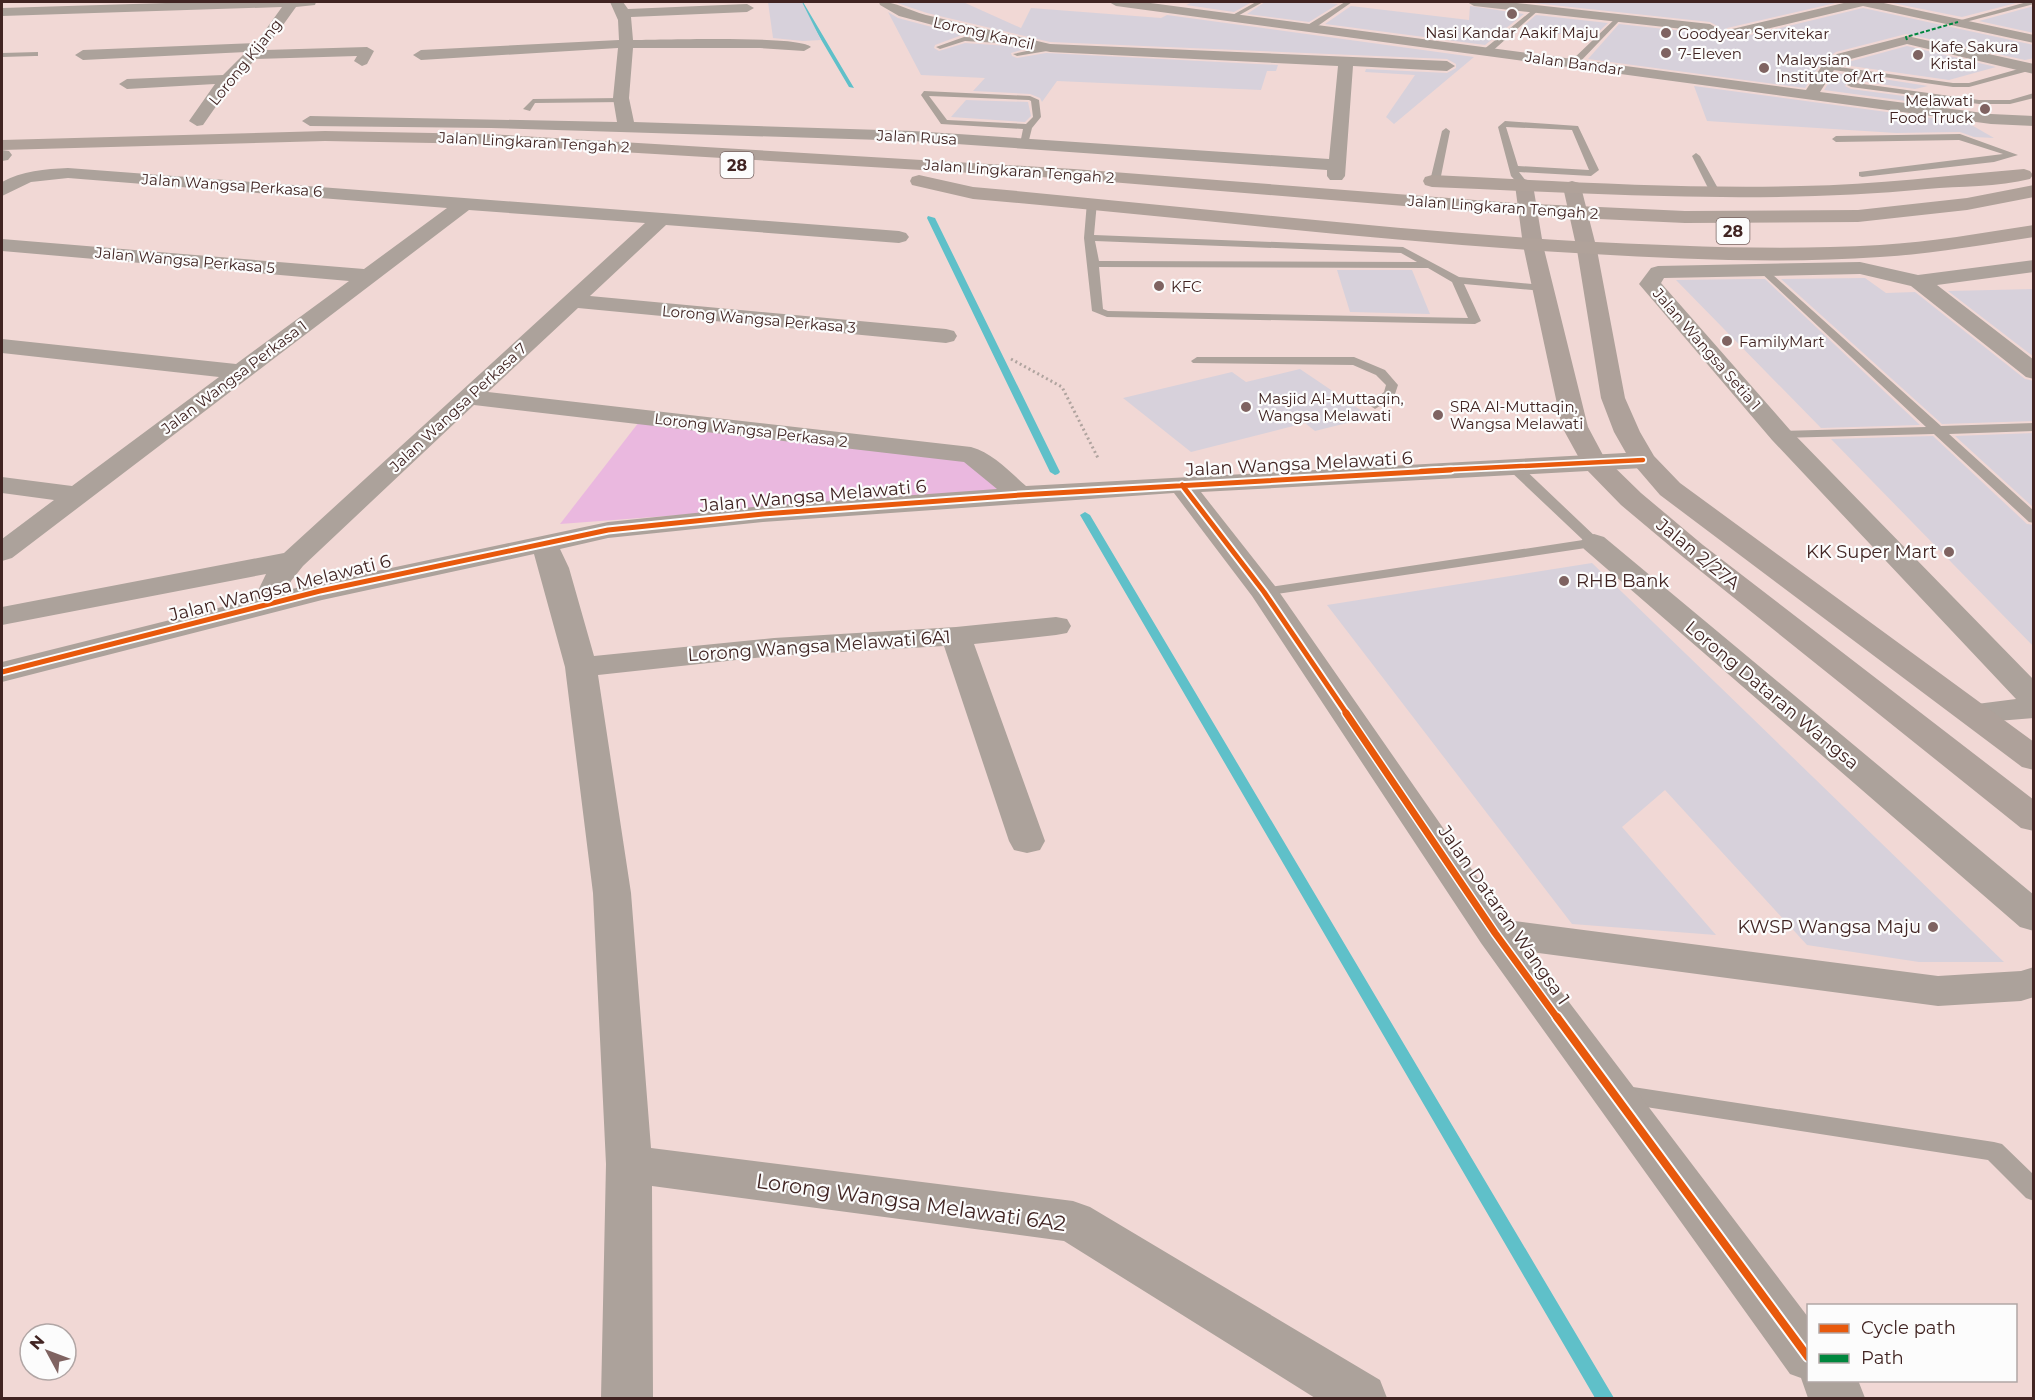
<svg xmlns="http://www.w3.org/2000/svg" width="2035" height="1400" font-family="Montserrat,sans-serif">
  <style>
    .green { fill: #eab8df }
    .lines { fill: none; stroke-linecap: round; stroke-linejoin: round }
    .stream { fill: #5fc0c9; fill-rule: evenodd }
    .building { fill: #d7d1db }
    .path { stroke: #b0a49f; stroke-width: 3; stroke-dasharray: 2 3; stroke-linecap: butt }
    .service { fill: #aca29b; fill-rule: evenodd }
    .minor { fill: #aca29b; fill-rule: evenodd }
    .secondary { fill: #aea19a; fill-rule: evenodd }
    .trunk { fill: #b0a29a; fill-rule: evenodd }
    .quiet { stroke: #00873e; stroke-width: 2; stroke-dasharray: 4 2; stroke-linecap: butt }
    .cycleway-far3-casing { stroke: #fcfcfc; stroke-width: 8 }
    .cycleway-far2-casing { stroke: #fcfcfc; stroke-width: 9 }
    .cycleway-far1-casing { stroke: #fcfcfc; stroke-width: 10 }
    .cycleway-casing { stroke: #fcfcfc; stroke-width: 12 }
    .cycleway-far3 { stroke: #e8590c; stroke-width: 4.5 }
    .cycleway-far2 { stroke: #e8590c; stroke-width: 5 }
    .cycleway-far1 { stroke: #e8590c; stroke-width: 7 }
    .cycleway { stroke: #e8590c; stroke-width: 8 }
    .poi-dot { fill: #7f6361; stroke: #fcfcfc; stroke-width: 2 }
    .labels { text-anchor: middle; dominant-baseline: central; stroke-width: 4.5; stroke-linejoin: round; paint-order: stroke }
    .far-poi-label { font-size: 15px; fill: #412422; stroke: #fcfcfc; text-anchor: start }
    .far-street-label { font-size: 15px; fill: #412422; stroke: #fcfcfc }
    .shield { fill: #fcfcfc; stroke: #796563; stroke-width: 1.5 }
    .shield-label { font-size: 16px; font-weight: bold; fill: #412422 }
    .street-label { font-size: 18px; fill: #412422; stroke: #fcfcfc }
    .poi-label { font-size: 18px; fill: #412422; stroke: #fcfcfc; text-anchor: end }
    .near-street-label { font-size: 21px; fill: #412422; stroke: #fcfcfc }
  </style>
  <rect width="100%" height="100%" fill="#f1d8d5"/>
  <path class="green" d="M639,422L970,461L1003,491L560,524Z"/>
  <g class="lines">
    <path class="stream" d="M799,2H803L854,88L849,87Z
      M928,216L935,218L1060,472L1058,474L1055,475L1050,472L927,218Z
      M1085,512L1090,515L1614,1398H1595L1080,515Z"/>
  </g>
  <path class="building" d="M768,2H802L821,40L803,41L773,38Z
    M894,2H963L1021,28L1031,8L1161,18L1167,15L1474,57L1394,124L1386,117L1415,75L1365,72L1366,69L1447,73L1456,68V64L1447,59L1050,42L927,13Z
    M1193,2H1252L1234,12L1186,5Z
    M1265,2H1318L1338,4L1309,22L1247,14Z
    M1523,2H1840L1727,28L1724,34L1734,39L1863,8L2034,45V58L2025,60L1906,34L1836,52L1821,63L1805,88L1588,59L1619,24L1710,34L1719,27L1710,22Z
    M1887,2H2020L1962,17Z
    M1351,6L1469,20L1470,6L1524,14L1485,45L1325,24Z
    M2034,6V33L1979,21Z
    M888,12L898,18L962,35L935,45L934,48L939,51L965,43L1009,46L1025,49L1011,53L1012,56L1017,58L1046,53L1278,65L1276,71H1267L1261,90L1057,81L1042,102L1040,98L1030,94L973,91L985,78L921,75Z
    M1536,15L1608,23L1592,38L1520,29Z
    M1907,46L1996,67L1949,80L1844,65L1848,62Z
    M1835,73L1852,75L1845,86L1851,89L1926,99L1936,105L1824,90Z
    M1864,76L1928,86L1915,89L1860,81Z
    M1694,86L1968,123L1994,138L1974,137L1960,132L1896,133L1707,121Z
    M966,100L1028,102L1031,116L1025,122L951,117Z
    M1337,270H1412L1430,314L1350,312Z
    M1865,278L1886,293L1915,292L2025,379L2034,381V421L1942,424L1781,279Z
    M1750,279H1765L1920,425L1821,428L1676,280Z
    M2034,289V357L1948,291Z
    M1300,369L1371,417L1315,431L1305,423L1191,452L1123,398L1232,372L1246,382Z
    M2034,433V508L1955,436Z
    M1933,436L2027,524L2034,525V647L1831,439Z
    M1592,563L2004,962H1919L1807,945L1665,790L1622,827L1716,935L1572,924L1327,605Z"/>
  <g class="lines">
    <path class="path" d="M1011,359L1062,387L1099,460"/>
    <path class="service" d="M1256,2H1263L1234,18L1229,17Z
      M1345,2H1352L1312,30H1306V26Z
      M2027,2H2034V4L1958,24L1954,22Z
      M1535,8L1540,9L1489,54H1483V50Z
      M1617,17L1622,18L1577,65H1571V61Z
      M964,37L1020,40L1024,42L1020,44L965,41L940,49L936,47Z
      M1050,46L1053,50L1017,56L1013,54Z
      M38,52V56H35L2,57V53Z
      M1825,65L1953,83H1969L2029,66H2032V70L1969,87H1953L1863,74L1856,83L1979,100H2010L2034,93V98L2010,104H1979L1851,87L1847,85L1856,73L1825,69Z
      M924,91L1030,96L1039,100L1041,117L1032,128L1028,144L1024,147L1020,144L1023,129L941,124L921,95ZM929,96L1029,100L1031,101L1033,117L1026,124L947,120Z
      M621,98L625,100L624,102L535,103L530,111L523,109L533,99Z
      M1505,121L1578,126L1599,170L1591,176L1519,172L1529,185L1521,187L1511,176L1498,127ZM1506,127L1572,130L1589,170L1518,166Z
      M1446,128L1450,131L1440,181L1435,184L1430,181L1442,131Z
      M1960,134L2018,155L1994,162L1862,177L1859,176V172L2003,154L1959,140L1836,142L1832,139L1836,136Z
      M1696,153L1700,156L1720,192L1718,194L1710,192L1692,156Z
      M1092,199L1097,202L1094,235L1403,247L1459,277L1543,285L1548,288L1543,291L1464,284L1481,321L1475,324L1107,317L1092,311L1084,238L1087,202ZM1095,241L1401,253L1417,262L1099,261ZM1099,267L1428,268L1452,282L1468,318L1108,311L1103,309Z
      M1763,266L1941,426L2034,423V431L1949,434L2034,511V523L2029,522L1934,434L1776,438L1775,435L1776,432L1781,431L1926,427L1759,271L1758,269Z
      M1197,357H1354L1385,370L1398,385L1394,397L1375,409L1369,405L1384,392L1386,385L1376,375L1353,365L1193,363L1191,361Z
      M1514,463L1519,464L1599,540L1601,543L1599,546L1264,596L1257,592L1264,588L1583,540L1509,470L1507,467Z
      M1620,1085L1994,1142L2002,1144L2034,1175V1201L2026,1198L1988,1160L1620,1103L1612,1100L1609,1094L1612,1088Z"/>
    <path class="minor" d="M199,2H316L315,5L296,7L265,50L367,47L374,51L367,64L362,66L354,61L357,56L256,59L233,82L203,125L197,126L189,121L215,84L127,89L119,84L127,79L223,75L246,52L83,60L75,55L83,50L256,43L282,7L2,16V8Z
      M610,2H623L628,9L747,4L754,8L747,12L631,17L633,40C659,40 801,35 811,47L804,51L760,48H633L629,98L634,122L913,131L1329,159L1338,66L1050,52L974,36L899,16L880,5L879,2C898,2 907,10 926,15L1050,44L1447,61L1455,66L1447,71L1353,66L1345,176L1342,180H1330L1327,176V170L913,141L491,128L310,126L302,121L310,116L617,122L613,98L618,48L421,60L413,55L421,50L619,40L618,20Z
      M1109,2H1143L1806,90L1823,64L1837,54L1907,36L2034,64V74L1907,44L1847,60L1834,70L1820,92L1991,114L2034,116V126L1991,124L1116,6Z
      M1467,2H1507L1710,24L1717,28L1710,32L1474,6Z
      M1848,2H1879L2034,35V43L1863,6L1733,37L1726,33L1728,30Z
      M2,150L9,151L12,155L8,160L2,161Z
      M68,168L899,231L906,233L909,237L906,241L899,243L666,225L590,296L946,329L954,331L957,336L954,341L946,343L578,308L488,392L971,447C993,453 1010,472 1026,486L1643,452L1652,454L1656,460L1652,466L1643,468L1201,492L1275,586L1507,920L1938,976L2021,971L2034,967V997L2021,1001L1938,1006L1531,952L1808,1317V1380H1858L1865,1398H1808L1801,1378L1790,1374L1481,943L1252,596L1174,493L763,522L608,538L560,549L569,568L594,656L774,638L956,627L1056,617L1067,619L1071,626L1067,633L1056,635L974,644L1045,841L1040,850L1027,853L1014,850L1009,841L944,646L774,656L598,675L631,893L651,1148L1073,1201L1090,1207L1380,1380L1387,1398H1315L1064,1241L652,1186L653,1398H601L606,1164L593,893L565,667L534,554L322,600L2,682V662L254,599L266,574L2,625V607L284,553L645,223L469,210L12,558L2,561V539L54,500L2,493V477L72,486L219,377L2,353V339L236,364L349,281L2,251V239L364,269L447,208L68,178L31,182L2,196V182C22,171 45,169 68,168ZM474,405L964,462L997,489L763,506L608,522L287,590L291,581L303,566Z
      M2034,260V272L1937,285L2034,360V379L2026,377L1911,286L1860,274L1664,278L1661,283L1790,430L2034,680V718L1973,723L1961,720L1956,713L1961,706L2016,699L1772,440L1639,284L1651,268L1658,266L1860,262L1918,275Z
      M1594,534L1604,537L2034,895V931L2020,927L1584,549L1580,543L1584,537Z"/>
    <path class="secondary" d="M1524,179L1531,181L1533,185L1543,245L1588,427L1604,457L1641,493L1703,545L2034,800V831L2021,828L1683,557L1621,505L1584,467L1562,427L1523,245L1515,185L1517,181Z
      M1572,181L1579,183L1581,187L1597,250L1625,398L1640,432L1654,456L1680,483L2034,742V770L2022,767L1660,495L1630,460L1614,432L1601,398L1577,250L1563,187L1565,183Z"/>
    <path class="trunk" d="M325,131L487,134L1074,169L1514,203L1685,211L1858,210L1967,198L2034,185V197L1967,210L1858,222L1685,223L1514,215L1074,179L487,144L325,141L2,150V140Z
      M2024,169L2030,171L2033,175L2030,179C1999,187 1959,186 1927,189C1762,205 1597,194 1432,187L1425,185L1423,181L1425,177L1432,175C1555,181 1678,189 1801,186C1876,185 1950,175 2024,169Z
      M919,175L973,187C1174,205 1374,229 1575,241C1676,246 1779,251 1880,245C1931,242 1982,233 2034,225V237C1982,245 1931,254 1880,257C1779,264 1676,259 1575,253C1374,241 1174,216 973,199L912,185L910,181L912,177Z"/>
    <path class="quiet" d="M1907,40L1906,37L1958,22"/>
    <defs>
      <path id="cycleway-far3" d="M1421,471L1643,460"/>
      <path id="cycleway-far2" d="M1182,485L1264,592L1347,714
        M2,672L320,591L608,530L763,514L1020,495L1451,470"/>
      <path id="cycleway-far1" d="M1346,713L1495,933L1558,1019"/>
      <path id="cycleway" d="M1557,1017L1808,1357"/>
    </defs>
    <use href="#cycleway-far3" class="cycleway-far3-casing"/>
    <use href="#cycleway-far2" class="cycleway-far2-casing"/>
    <use href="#cycleway-far1" class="cycleway-far1-casing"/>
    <use href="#cycleway" class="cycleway-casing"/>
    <use href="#cycleway-far3" class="cycleway-far3"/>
    <use href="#cycleway-far2" class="cycleway-far2"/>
    <use href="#cycleway-far1" class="cycleway-far1"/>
    <use href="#cycleway" class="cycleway"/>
  </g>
  <g class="poi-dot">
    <circle cx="1512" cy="14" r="6"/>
    <circle cx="1666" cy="33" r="6"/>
    <circle cx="1666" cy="53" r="6"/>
    <circle cx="1918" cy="55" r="6"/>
    <circle cx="1764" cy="68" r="6"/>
    <circle cx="1985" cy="109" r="6"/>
    <circle cx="1159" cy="286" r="6"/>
    <circle cx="1727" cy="341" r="6"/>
    <circle cx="1246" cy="407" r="6"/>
    <circle cx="1438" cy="415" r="6"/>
    <circle cx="1949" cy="552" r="6"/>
    <circle cx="1564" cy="581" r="6"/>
    <circle cx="1933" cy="927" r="6"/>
  </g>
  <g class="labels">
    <g class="far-poi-label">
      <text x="1512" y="32" text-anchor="middle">Nasi Kandar Aakif Maju</text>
      <text x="1678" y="33">Goodyear Servitekar</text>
      <text x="1930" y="46">Kafe Sakura<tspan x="1930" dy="17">Kristal</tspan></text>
      <text x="1678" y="53">7-Eleven</text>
      <text x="1776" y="59">Malaysian<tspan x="1776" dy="17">Institute of Art</tspan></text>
      <text x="1973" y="100" text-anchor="end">Melawati<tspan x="1973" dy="17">Food Truck</tspan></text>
      <text x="1171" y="286">KFC</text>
      <text x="1739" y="341">FamilyMart</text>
      <text x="1258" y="398">Masjid Al-Muttaqin,<tspan x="1258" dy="17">Wangsa Melawati</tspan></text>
      <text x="1450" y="406">SRA Al-Muttaqin,<tspan x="1450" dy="17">Wangsa Melawati</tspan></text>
    </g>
    <g class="far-street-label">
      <text transform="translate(984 33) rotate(13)">Lorong Kancil</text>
      <text transform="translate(245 62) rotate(-51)">Lorong Kijang</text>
      <text transform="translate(1574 63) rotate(8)">Jalan Bandar</text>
      <text transform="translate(917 137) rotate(3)">Jalan Rusa</text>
      <text transform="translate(534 142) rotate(3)">Jalan Lingkaran Tengah 2</text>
      <text transform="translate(1019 171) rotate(4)">Jalan Lingkaran Tengah 2</text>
      <text transform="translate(232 185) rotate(4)">Jalan Wangsa Perkasa 6</text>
      <text transform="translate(1503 207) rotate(4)">Jalan Lingkaran Tengah 2</text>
      <text transform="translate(185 260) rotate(5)">Jalan Wangsa Perkasa 5</text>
      <text transform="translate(759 319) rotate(5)">Lorong Wangsa Perkasa 3</text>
      <text transform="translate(1707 349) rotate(49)">Jalan Wangsa Setia 1</text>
      <text transform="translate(234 377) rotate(-37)">Jalan Wangsa Perkasa 1</text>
      <text transform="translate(458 407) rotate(-43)">Jalan Wangsa Perkasa 7</text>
      <text transform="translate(751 430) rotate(7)">Lorong Wangsa Perkasa 2</text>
    </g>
    <g class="shield">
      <rect x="720.5" y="152" width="33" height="26" rx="4.5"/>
      <rect x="1716.5" y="218" width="33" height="26" rx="4.5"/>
    </g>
    <g class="shield-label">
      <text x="737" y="165">28</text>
      <text x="1733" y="231">28</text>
    </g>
    <g class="street-label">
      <text transform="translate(1299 464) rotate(-3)">Jalan Wangsa Melawati 6</text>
      <text transform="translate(813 496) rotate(-5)">Jalan Wangsa Melawati 6</text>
      <text transform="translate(1698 554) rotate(39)">Jalan 2/27A</text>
      <text transform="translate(280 588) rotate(-14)">Jalan Wangsa Melawati 6</text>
      <text transform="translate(819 646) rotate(-4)">Lorong Wangsa Melawati 6A1</text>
      <text transform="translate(1772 695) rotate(40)">Lorong Dataran Wangsa</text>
      <text transform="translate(1504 915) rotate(55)">Jalan Dataran Wangsa 1</text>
    </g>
    <g class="poi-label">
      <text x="1937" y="552">KK Super Mart</text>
      <text x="1576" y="581" text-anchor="start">RHB Bank</text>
      <text x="1921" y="927">KWSP Wangsa Maju</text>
    </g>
    <g class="near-street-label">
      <text transform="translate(911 1202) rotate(8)">Lorong Wangsa Melawati 6A2</text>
    </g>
  </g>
  <rect width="2035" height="1400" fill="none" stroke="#412422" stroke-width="6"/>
  <rect x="1807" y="1304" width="210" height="78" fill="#fcfcfc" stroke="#b1a6a5" stroke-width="1.5"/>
  <rect x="1819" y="1324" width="30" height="9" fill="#e8590c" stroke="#b1a6a5" stroke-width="1.5"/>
  <text x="1861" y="1334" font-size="18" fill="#412422">Cycle path</text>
  <rect x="1819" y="1354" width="30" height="9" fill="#00873e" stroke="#b1a6a5" stroke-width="1.5"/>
  <text x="1861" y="1364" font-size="18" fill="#412422">Path</text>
  <g transform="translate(48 1352) rotate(311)"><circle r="28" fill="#fcfcfc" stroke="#b1a6a5" stroke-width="1.5"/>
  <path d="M0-4.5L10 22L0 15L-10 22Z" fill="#7f6361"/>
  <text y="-9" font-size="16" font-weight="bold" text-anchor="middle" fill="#412422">N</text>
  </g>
</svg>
